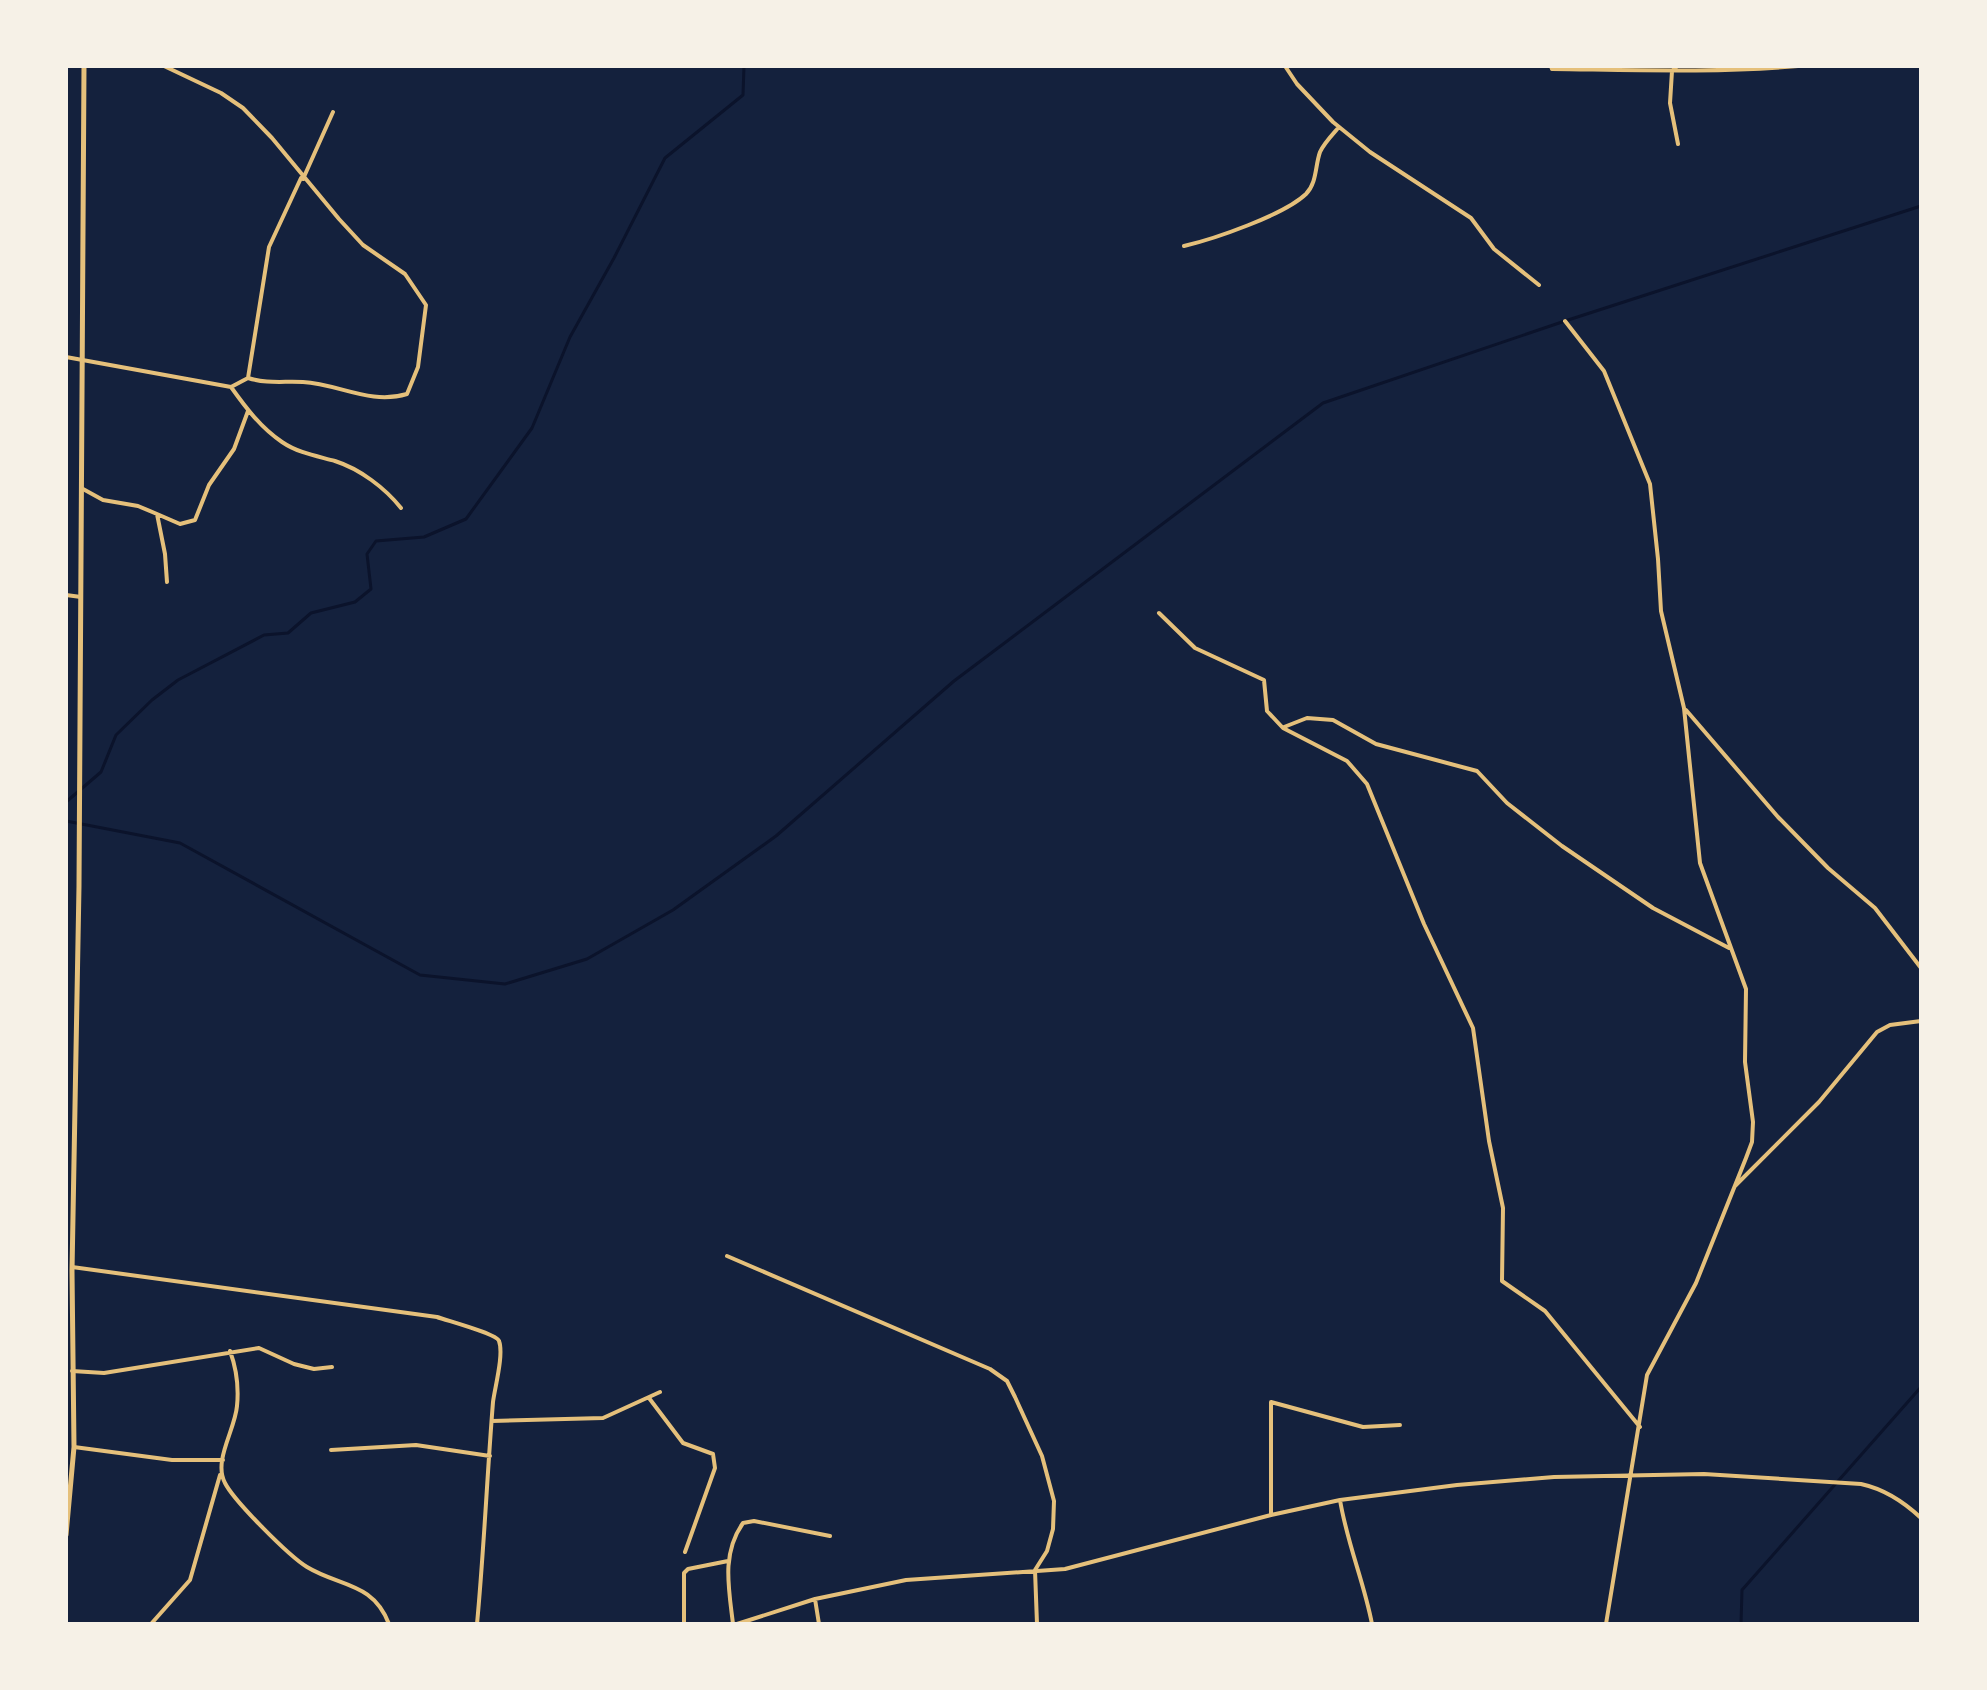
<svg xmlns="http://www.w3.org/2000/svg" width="1987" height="1690" font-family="'Open Sans',sans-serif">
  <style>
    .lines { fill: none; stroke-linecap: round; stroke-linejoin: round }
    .stream { stroke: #0b132b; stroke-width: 3 }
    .minor { stroke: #e5c07b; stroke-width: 4 }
    .tertiary { stroke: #e5c07b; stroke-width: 5 }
  </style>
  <rect width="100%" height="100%" fill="#14213d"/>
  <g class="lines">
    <path class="stream" d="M66,802L101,772L116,735L152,700L178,680L264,635L288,633L311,613L355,602L371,589L367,554L376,541L424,537L466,519L532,428L570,337L614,258L665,158L743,95L744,66
      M66,821L180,843L420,975L505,984L587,959L673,910L776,836L954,681L1323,403L1565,321L1921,206
      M1741,1624L1742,1590L1921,1387"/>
    <path class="minor" d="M1285,66L1297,84L1333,122L1370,152L1471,218L1494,249L1539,285
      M1551,66L1552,69C1634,70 1716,73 1798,66
      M1677,66L1672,71L1670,103L1678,144
      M1184,246C1214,239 1284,215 1306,194C1317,183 1315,166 1320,152C1324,143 1333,134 1339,127
      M1565,321L1604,371L1650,484L1658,559L1661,611L1684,708L1700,863L1746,989L1745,1062L1753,1122L1752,1142L1746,1158L1696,1283L1647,1375L1606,1624
      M66,357L231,387L248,378C267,384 283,381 303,382C339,384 370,405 407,394L418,367L426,305L405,274L363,245L339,219L272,138L243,108L221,93L164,66
      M248,378L269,247L301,178L303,179L333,112
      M231,387C246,408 261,428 282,442C298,453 317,456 335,461C360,469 385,488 401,508
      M83,489L103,500L138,506L157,514L165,554L167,582
      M157,514L180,524L195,520L209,485L234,449L248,411
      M66,595L81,597
      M1159,613L1195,648L1264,680L1267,711L1283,728L1347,761L1367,784L1424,924L1473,1028L1489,1141L1503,1208L1502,1281L1545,1311L1640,1427
      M1686,710L1778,817L1828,868L1875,908L1921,968
      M1284,727L1307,718L1333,720L1376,744L1477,771L1507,803L1562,846L1653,908L1729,948
      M1735,1186L1819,1102L1877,1032L1890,1025L1921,1021
      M727,1256L990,1369L1007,1381L1015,1397L1042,1456L1054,1501L1053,1529L1047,1551L1035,1570L1037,1624
      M72,1267L437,1317C448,1321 497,1334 499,1341C504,1354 495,1387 493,1402C487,1476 484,1550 477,1624
      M230,1351C237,1370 239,1386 237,1406C235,1430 213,1461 225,1483C234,1501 289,1556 307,1567C340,1587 373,1582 389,1624
      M72,1371L104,1373L259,1348L294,1364L314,1369L332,1367
      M649,1398L683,1443L713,1454L715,1468L685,1552
      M492,1421L603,1418L660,1392
      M74,1447L172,1460H223
      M331,1450L416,1445L490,1456
      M1340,1500C1347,1543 1364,1582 1372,1624
      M1271,1515V1402L1363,1427L1400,1425
      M815,1599L819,1624
      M151,1624L190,1580L220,1475
      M684,1624V1573L688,1569L728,1561
      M733,1624C729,1589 721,1554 743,1523L754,1521L830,1536
      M737,1624L815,1599L906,1580L1065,1569L1271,1515L1340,1500L1457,1485L1554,1477L1704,1474L1861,1484C1884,1489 1904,1502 1921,1518"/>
    <path class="tertiary" d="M66,1535L74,1447L72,1271L79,886L84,66"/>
  </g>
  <rect width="1987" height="1690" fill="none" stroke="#f6f1e7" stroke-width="136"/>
</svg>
